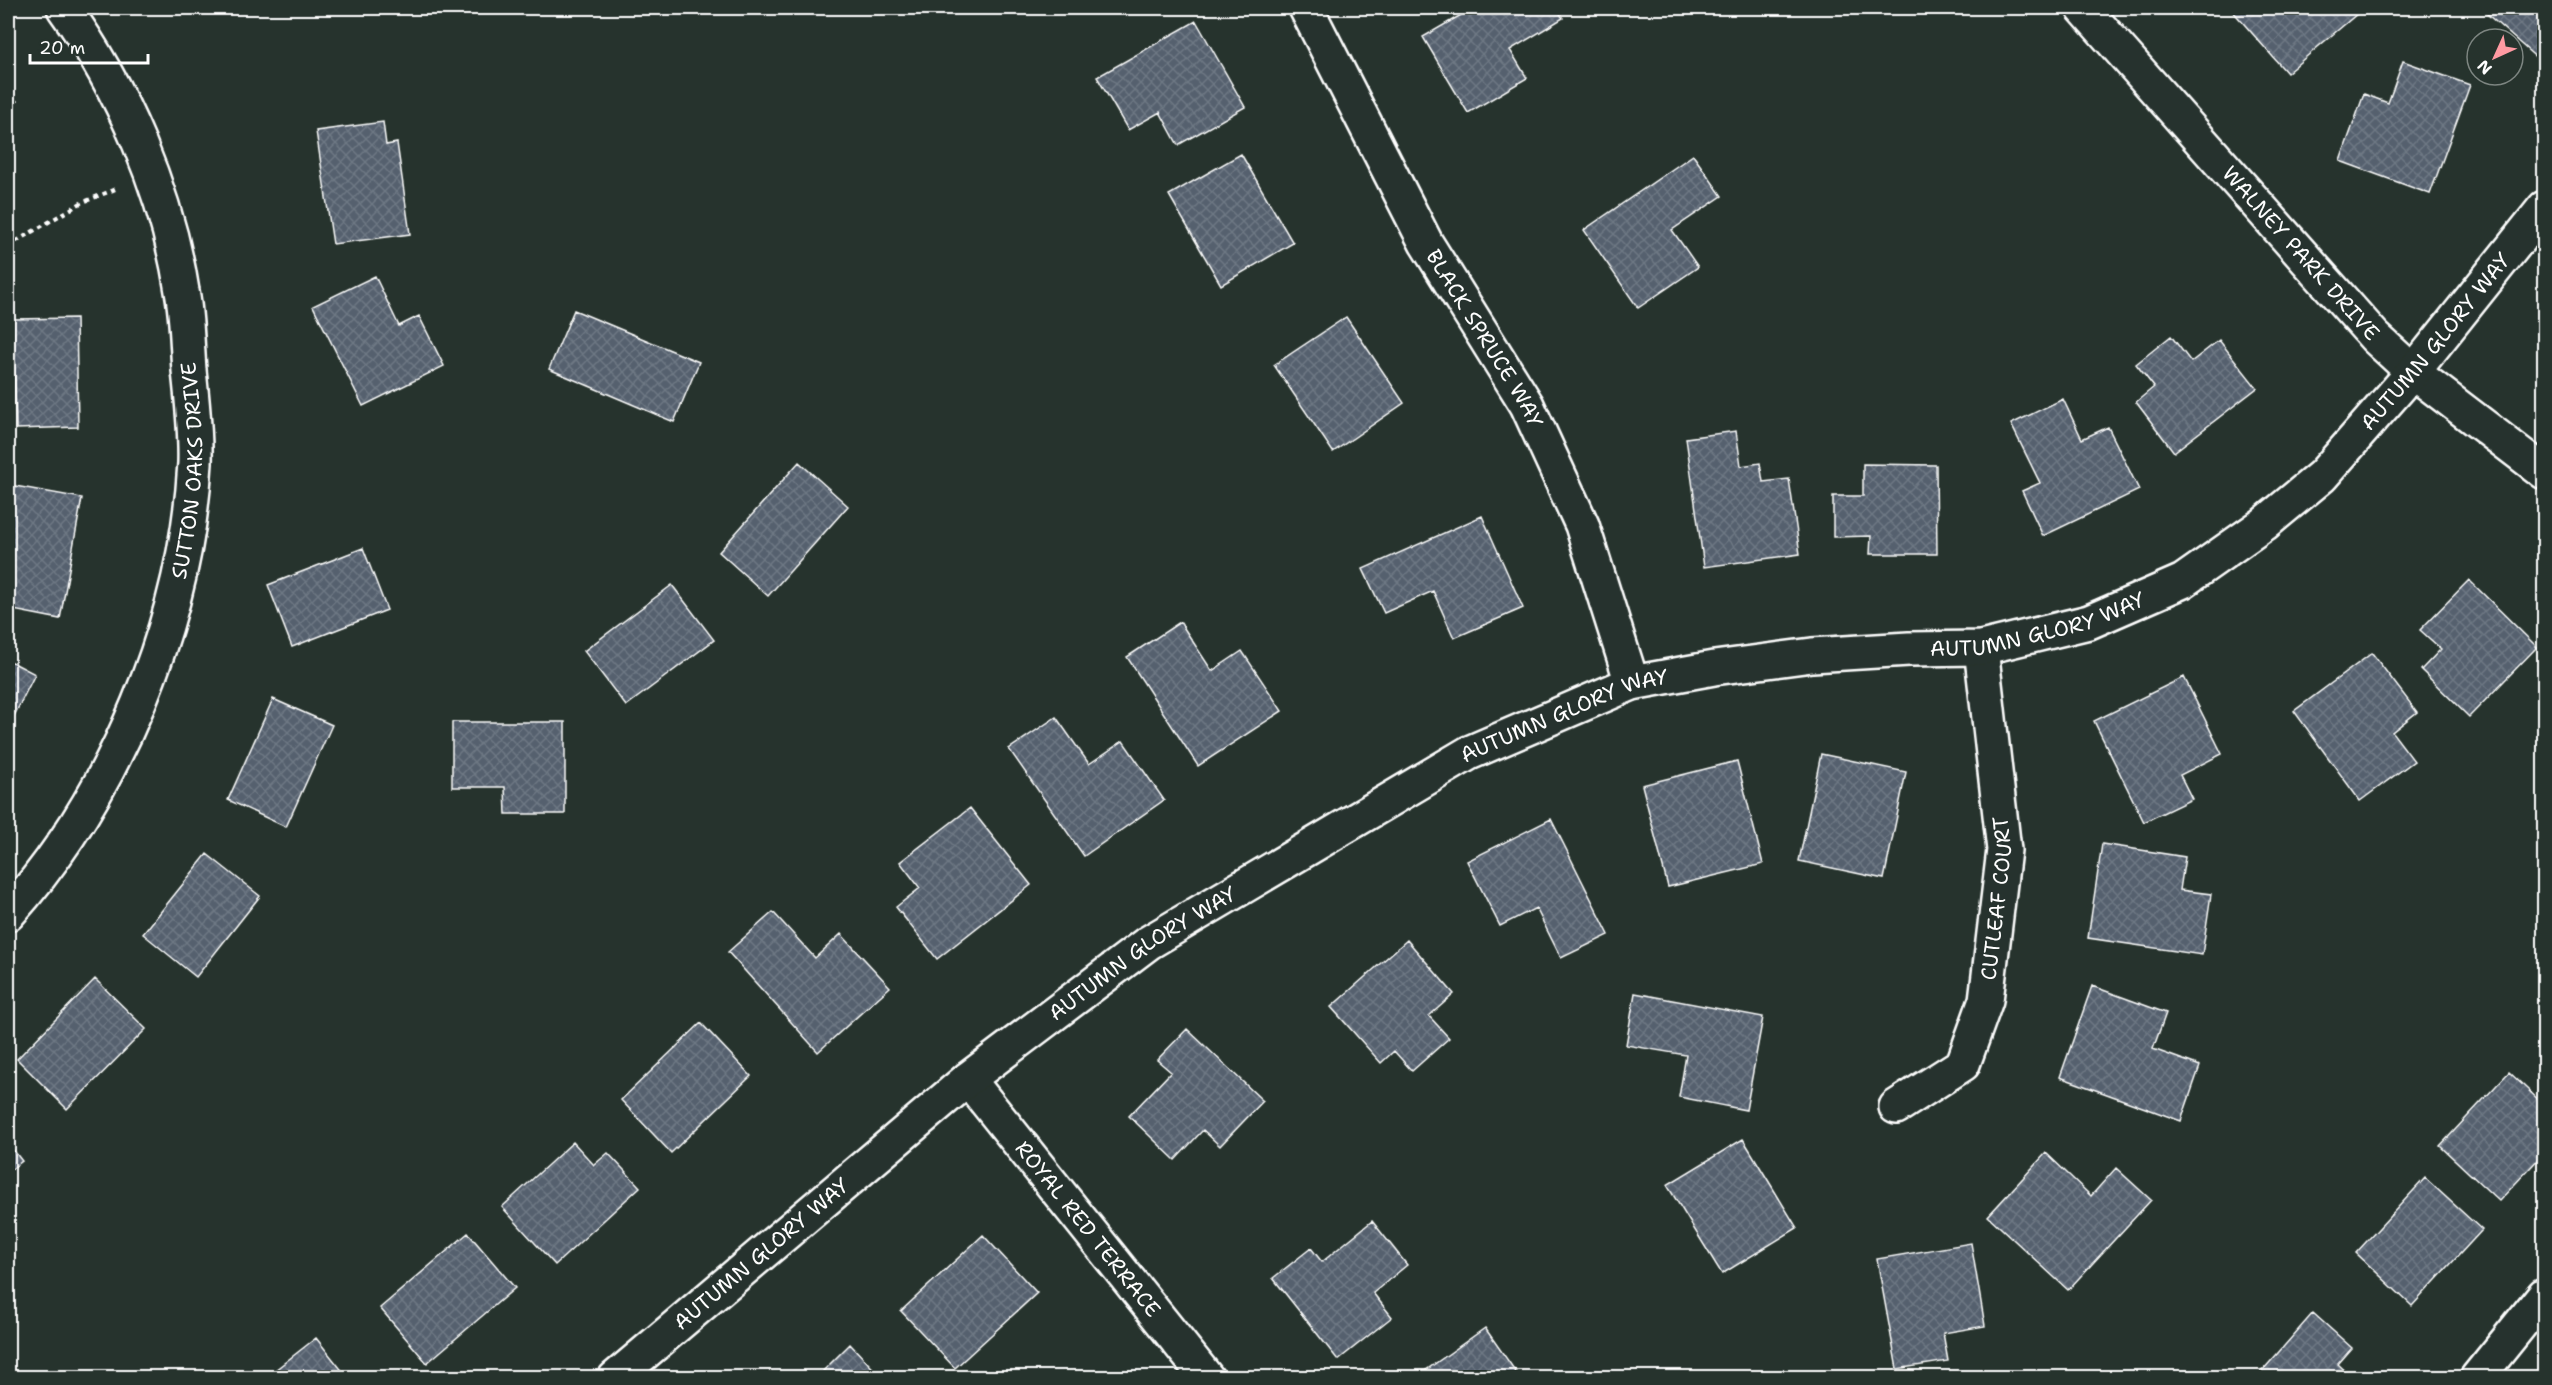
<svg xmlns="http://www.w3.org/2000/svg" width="2552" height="1385" font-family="'Shantell Sans',sans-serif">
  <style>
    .building { fill: url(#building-cross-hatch); stroke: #fff; stroke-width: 1.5 }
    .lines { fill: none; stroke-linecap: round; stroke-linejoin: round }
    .street-casing { stroke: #fff; stroke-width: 38 }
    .path { stroke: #fff; stroke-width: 4; stroke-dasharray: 4.5 4.5; stroke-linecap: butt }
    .street { stroke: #26332d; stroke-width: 33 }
    .labels { text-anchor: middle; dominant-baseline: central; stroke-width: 5; stroke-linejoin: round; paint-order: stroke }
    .street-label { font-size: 21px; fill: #fff; stroke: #26332d }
  </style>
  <defs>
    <pattern id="building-cross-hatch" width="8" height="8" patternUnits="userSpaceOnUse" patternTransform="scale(1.5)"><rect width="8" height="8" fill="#54606e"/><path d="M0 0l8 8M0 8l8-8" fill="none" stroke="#6e7884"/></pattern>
  </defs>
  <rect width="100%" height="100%" fill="#26332d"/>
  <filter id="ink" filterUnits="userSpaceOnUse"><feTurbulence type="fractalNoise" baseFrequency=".0167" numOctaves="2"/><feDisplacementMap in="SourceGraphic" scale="12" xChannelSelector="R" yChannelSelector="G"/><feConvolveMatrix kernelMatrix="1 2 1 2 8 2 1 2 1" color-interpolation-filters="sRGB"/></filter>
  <g filter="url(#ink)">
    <path class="building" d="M1473,8H1556L1563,18L1510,50L1527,78L1468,113L1423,37Z
      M2230,8H2364L2287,73Z
      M2493,8H2544V56L2540,61L2487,14Z
      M1196,21L1245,107L1178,145L1160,112L1128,130L1097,77Z
      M2403,61L2470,85L2430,194L2340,161L2364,94L2388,103Z
      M8,93L17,101L8,113Z
      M383,122L386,145L397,143L410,234L333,244L316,131Z
      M1241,154L1293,243L1221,285L1169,195Z
      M1693,155L1722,196L1672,230L1698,267L1638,308L1584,230Z
      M375,276L399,326L419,316L444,366L363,406L313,306Z
      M574,310L699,362L674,422L549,369Z
      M1346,317L1404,403L1333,452L1274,365Z
      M76,318L78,427L16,429L13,319Z
      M2171,336L2191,362L2219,340L2257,388L2174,452L2136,402L2154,387L2136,364Z
      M2063,399L2082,439L2108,427L2139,490L2043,536L2022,491L2040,483L2011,424Z
      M1736,431L1741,466L1760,463L1763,482L1789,479L1800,554L1704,567L1686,438Z
      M799,462L848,506L768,596L719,552Z
      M1863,464L1936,465L1937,554H1870L1871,536L1833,537V496H1863Z
      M15,486L82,498L60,619L8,609V528Z
      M1482,516L1523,608L1454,638L1433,591L1384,613L1363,569Z
      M363,548L387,610L292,647L268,585Z
      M2469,580L2537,647L2469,717L2421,670L2441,649L2420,630Z
      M672,585L714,640L626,706L584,651Z
      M1180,622L1212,671L1242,651L1282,711L1198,766L1127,657Z
      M2372,653L2417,712L2392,732L2414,761L2360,801L2294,711Z
      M8,660L35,674L8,728Z
      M2184,677L2222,754L2180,775L2192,799L2144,822L2094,721Z
      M273,699L332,725L286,827L228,800Z
      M1056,717L1089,764L1123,741L1164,800L1084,856L1009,749Z
      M452,722H565V814H506L505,787H452Z
      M1821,754L1906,772L1884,879L1799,861Z
      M1737,761L1763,864L1668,887L1642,785Z
      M970,808L1031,885L937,959L896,907L920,888L900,862Z
      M1551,819L1609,935L1561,958L1536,908L1500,926L1467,861Z
      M2102,844L2185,857L2180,890L2211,894L2202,955L2088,938Z
      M207,854L260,896L196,977L143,934Z
      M773,912L815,958L841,934L890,987L818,1052L728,952Z
      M1407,940L1454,994L1429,1016L1449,1038L1412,1071L1394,1051L1381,1063L1331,1007Z
      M95,979L146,1029L67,1109L17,1059Z
      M2092,986L2166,1013L2153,1049L2200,1066L2181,1121L2060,1077Z
      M1635,993L1763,1017L1746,1110L1679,1097L1686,1055L1626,1045Z
      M701,1023L751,1076L671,1153L621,1100Z
      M1187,1029L1263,1101L1220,1146L1203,1130L1175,1160L1129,1116L1171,1072L1157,1060Z
      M2509,1072L2544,1105V1153L2499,1201L2440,1146Z
      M1743,1139L1797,1228L1722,1274L1667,1185Z
      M573,1142L594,1165L608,1153L640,1187L555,1265L502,1207Z
      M8,1143L22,1161L8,1172Z
      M2046,1153L2091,1196L2116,1168L2151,1200L2068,1290L1988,1216Z
      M2425,1178L2482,1230L2412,1306L2356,1253Z
      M1372,1221L1407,1265L1373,1293L1392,1317L1338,1360L1273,1278L1311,1248L1322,1262Z
      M468,1233L515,1288L427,1363L380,1308Z
      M983,1235L1037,1293L955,1368L901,1311Z
      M1971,1243L1985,1326L1943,1333L1948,1361L1897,1369L1877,1259Z
      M2313,1313L2352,1348L2338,1364L2353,1378H2256Z
      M1485,1328L1516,1372L1509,1378H1415Z
      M316,1338L348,1378H265Z
      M850,1344L882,1378H823L826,1374L823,1371Z"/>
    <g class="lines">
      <defs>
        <g id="street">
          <path id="s1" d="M1306,8L1426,243L1527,405L1582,525L1632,683"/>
          <path id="s2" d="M2083,8L2375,337L2413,372L2544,472"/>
          <path id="s3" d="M8,914C115,795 186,623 195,463C196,432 192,400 189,370C187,344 187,317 182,291C167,193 122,88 64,8"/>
          <path id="s4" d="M968,1079L1207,1378"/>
          <path id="s5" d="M1896,1107L1963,1064L1986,1000L2004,850L1981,648"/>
          <path id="s6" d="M615,1378L968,1079L1148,943L1469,753L1632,683L1714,668L1812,655L1909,649L1981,648L2089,622L2183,581L2264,524L2322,476L2413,372L2544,208"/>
          <path d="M2477,1378L2544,1295"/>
        </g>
      </defs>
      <use href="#street" class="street-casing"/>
      <path class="path" d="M8,246L81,203L118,188"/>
      <use href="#street" class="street"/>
    </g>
  </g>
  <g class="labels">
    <g class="street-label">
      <text stroke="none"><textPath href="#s2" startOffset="328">WALNEY PARK DRIVE</textPath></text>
      <text stroke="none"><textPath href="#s1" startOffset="376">BLACK SPRUCE WAY</textPath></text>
      <text stroke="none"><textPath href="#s6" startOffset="2154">AUTUMN GLORY WAY</textPath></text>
      <text stroke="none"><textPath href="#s3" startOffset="489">SUTTON OAKS DRIVE</textPath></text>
      <text stroke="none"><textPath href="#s6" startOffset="1650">AUTUMN GLORY WAY</textPath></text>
      <text stroke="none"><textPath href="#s6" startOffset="1164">AUTUMN GLORY WAY</textPath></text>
      <text stroke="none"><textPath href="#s5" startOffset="250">CUTLEAF COURT</textPath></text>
      <text stroke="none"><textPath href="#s6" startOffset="678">AUTUMN GLORY WAY</textPath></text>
      <text stroke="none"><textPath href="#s4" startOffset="192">ROYAL RED TERRACE</textPath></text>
      <text stroke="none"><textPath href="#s6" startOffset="192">AUTUMN GLORY WAY</textPath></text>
    </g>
  </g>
  <rect width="2552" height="1385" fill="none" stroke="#26332d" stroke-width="30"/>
  <rect x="15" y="15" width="2522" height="1355" fill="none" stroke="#fff" stroke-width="2" filter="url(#ink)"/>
  <g transform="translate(2495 57) rotate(225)"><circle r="28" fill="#26332d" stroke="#7d8581" stroke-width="1.5"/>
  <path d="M0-4.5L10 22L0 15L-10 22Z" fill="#ff9aa2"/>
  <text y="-9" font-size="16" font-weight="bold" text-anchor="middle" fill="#ffffff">N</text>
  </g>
  <path d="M30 54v9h118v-9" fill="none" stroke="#ffffff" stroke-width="3"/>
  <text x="39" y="54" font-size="18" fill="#ffffff" stroke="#26332d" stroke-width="4.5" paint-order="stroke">20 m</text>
</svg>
